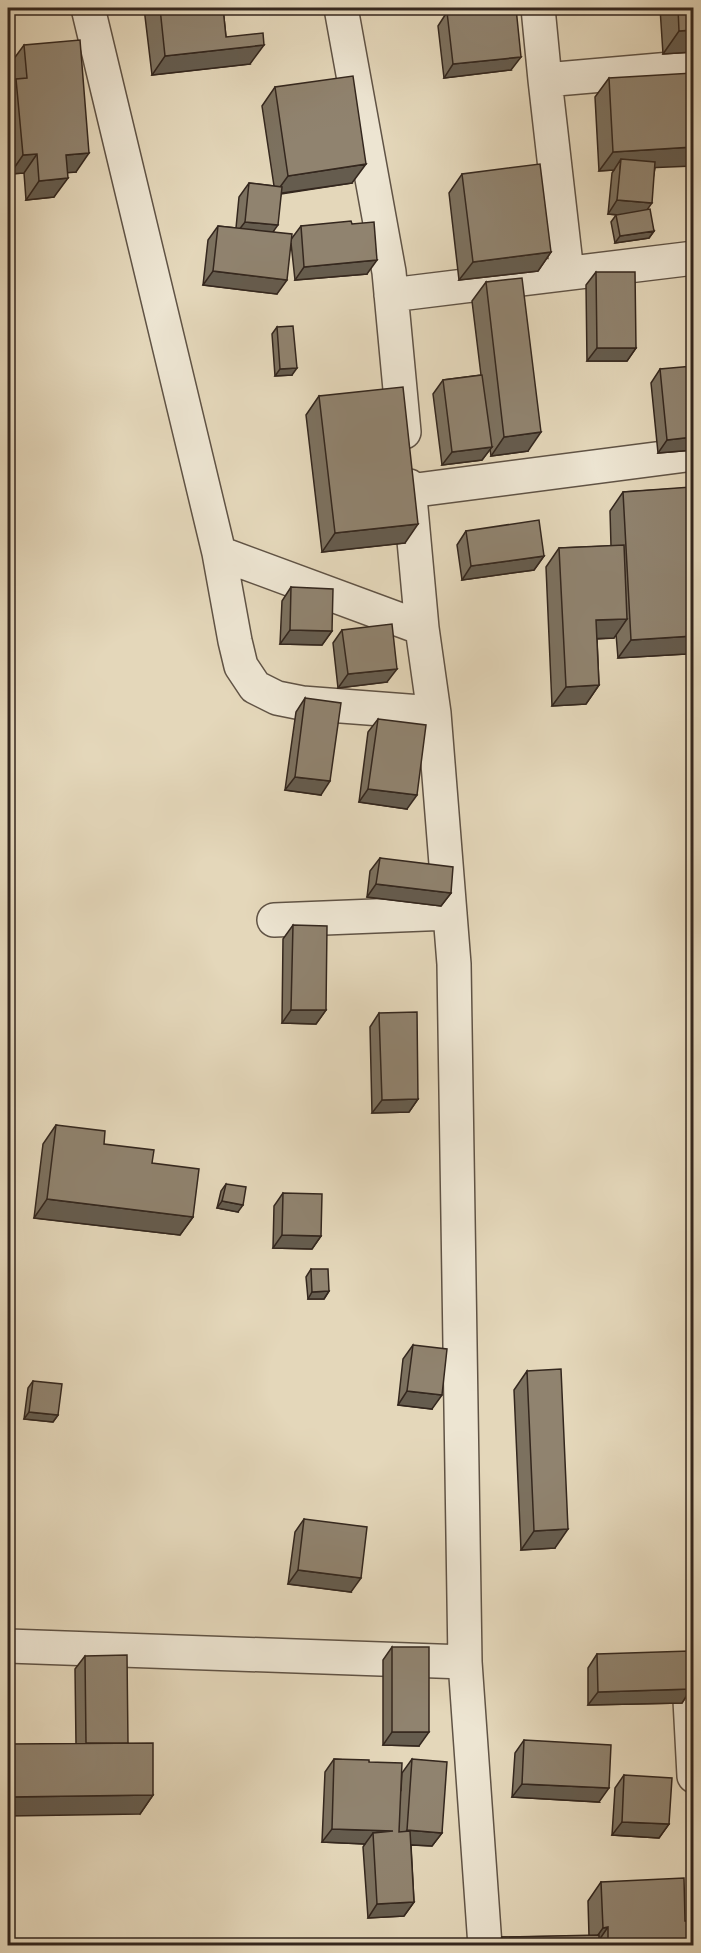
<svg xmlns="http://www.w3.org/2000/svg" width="701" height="1953" font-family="'IM FELL Double Pica',serif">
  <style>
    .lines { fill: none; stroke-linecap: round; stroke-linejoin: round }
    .minor-casing { stroke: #605345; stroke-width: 36 }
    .minor { stroke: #ede5d2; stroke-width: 33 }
    .wall { fill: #7c715f; stroke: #34271e; stroke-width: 1.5 }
    .shaded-wall { fill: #655c4e; stroke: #34271e; stroke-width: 1.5 }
    .building { fill: #90836f; stroke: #34271e; stroke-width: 1.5 }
  </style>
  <rect width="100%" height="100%" fill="#e4d7ba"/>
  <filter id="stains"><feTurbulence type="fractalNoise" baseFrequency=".00333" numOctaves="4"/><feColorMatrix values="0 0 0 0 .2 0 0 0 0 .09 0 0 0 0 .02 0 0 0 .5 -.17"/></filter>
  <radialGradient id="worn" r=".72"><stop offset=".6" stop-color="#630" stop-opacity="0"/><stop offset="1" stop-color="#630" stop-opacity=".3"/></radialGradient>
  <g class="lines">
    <defs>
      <path id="minor" d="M88,8L219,553L422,628
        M341,8L389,272L404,432
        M538,8L545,80L567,273
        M545,80L694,67
        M391,295L694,258
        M409,486L422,628L434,713L454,964L465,1662L485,1946
        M409,491L694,454
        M219,553L235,641L241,666L255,687L277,698L302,703L434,713
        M274,920L450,913
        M8,1646L465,1662
        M689,1681L694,1776"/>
    </defs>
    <use href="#minor" class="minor-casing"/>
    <use href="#minor" class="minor"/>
  </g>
  <path class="wall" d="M144,8H223L226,37L250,64L152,75Z
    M660,8H693V52L663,54Z
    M447,12L511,70L444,78L438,26Z
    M24,45L76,172H67L54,197L26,200L24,173L10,174L8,149V92L12,85L10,64Z
    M609,78L655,168L647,210L654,231L649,238L615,243L611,222L616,215H619L608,214L612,173L614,170L599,171L595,97Z
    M275,87L352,183L281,194L273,232L292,238L301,226L352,224L367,274L295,280L291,243L277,294L203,285L208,240L218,226L236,228L239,197L249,183L274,186L262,106Z
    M462,174L551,252L538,271L459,280L449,193Z
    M596,272L636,348L627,361H587L586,285Z
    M486,282L528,451L491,456L490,449L482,460L442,465L433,394L443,380L481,375L472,301Z
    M277,327L292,375L275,376L272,334Z
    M660,369L693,450L658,453L651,383Z
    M319,396L405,543L322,552L306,415Z
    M693,476V644L686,654L618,658L616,634L614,638L597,639L599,685L586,704L552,706L546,567L559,548L611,546L610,511L623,492L687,488V485Z
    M466,531L544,556L534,570L462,580L457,545Z
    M291,587L332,631L322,645L280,644L282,601Z
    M342,630L387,682L338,688L333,643Z
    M305,698L321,795L285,790L296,712Z
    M378,719L407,809L359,802L368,732Z
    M380,858L451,893L441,906L367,897L370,871Z
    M293,925L326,1010L316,1024L282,1023L283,939Z
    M379,1013L418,1099L409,1112L372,1113L370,1027Z
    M56,1125L152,1163L193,1217L180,1235L34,1218L43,1144Z
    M226,1184L238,1212L217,1208L221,1191Z
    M283,1193L321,1236L312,1249L273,1248L274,1206Z
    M311,1269L329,1291L324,1299H308L306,1277Z
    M413,1345L432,1409L398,1405L403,1359Z
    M527,1371L555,1548L521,1550L514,1390Z
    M33,1381L58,1415L53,1422L24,1419L28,1388Z
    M304,1519L351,1592L288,1584L295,1532Z
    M392,1647L419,1746L383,1745V1660Z
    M597,1654L691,1689L682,1703L588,1705V1668Z
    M85,1656L153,1795L140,1814L76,1744L75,1669Z
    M524,1740L599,1802L512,1797L515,1753Z
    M334,1759L369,1762L401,1790L402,1773L412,1759L442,1833L432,1846L411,1845L414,1902L404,1916L368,1918L363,1847L365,1844L322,1842L325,1772Z
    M624,1775L669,1824L659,1838L612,1835L615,1788Z
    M601,1882L685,1921L693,1946H496L502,1937L589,1936L588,1901Z"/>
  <path class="shaded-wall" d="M278,8H299L277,10Z
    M693,30V52L663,54L679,31Z
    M264,45L250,64L152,75L165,56Z
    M521,57L511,70L444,78L453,64Z
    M693,147V166L620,169L621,159L614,170L599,171L613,152Z
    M89,153L76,172L52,174L66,155Z
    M37,154L24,173L10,174L23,155Z
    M366,164L352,183L275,194L288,176Z
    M68,178L54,197L26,200L39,181Z
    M617,200L652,203L642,217L608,214Z
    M245,222L278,225L268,239L235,235Z
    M654,231L649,238L615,243L620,236Z
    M551,252L538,271L459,280L473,262Z
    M377,260L367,274L295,280L304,267Z
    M213,271L287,280L277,294L203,285Z
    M597,348H636L627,361H587Z
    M297,368L292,375L275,376L280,369Z
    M541,432L528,451L491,456L504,437Z
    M693,437V450L658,453L667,440Z
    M492,447L482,460L442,465L452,452Z
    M418,524L405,543L322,552L335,533Z
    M544,556L534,570L462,580L471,566Z
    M627,619L614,638L583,639L596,620Z
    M290,630L332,631L322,645L280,644Z
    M693,636V644L686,654L618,658L631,640Z
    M397,669L387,682L338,688L348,674Z
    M599,685L586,704L552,706L566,687Z
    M295,777L330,781L321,795L285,790Z
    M368,789L417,795L407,809L359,802Z
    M376,884L451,893L441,906L367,897Z
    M291,1010H326L316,1024L282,1023Z
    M418,1099L409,1112L372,1113L382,1100Z
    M47,1199L193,1217L180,1235L34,1218Z
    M222,1201L243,1205L238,1212L217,1208Z
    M282,1235L321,1236L312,1249L273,1248Z
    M329,1291L324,1299H308L312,1292Z
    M407,1391L442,1395L432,1409L398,1405Z
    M29,1412L58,1415L53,1422L24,1419Z
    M568,1529L555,1548L521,1550L534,1531Z
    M298,1570L361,1578L351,1592L288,1584Z
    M691,1689L682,1703L588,1705L598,1692Z
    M392,1732H429L419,1746L383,1745Z
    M522,1784L609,1788L599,1802L512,1797Z
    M153,1795L140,1814L8,1816V1797Z
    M622,1822L669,1824L659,1838L612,1835Z
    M332,1829L393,1831L373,1833L365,1844L322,1842Z
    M407,1830L442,1833L432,1846L397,1844Z
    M414,1902L404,1916L368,1918L377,1904Z
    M608,1927L595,1946H590L603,1928Z"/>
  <path class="building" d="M160,8H223L226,37L263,33L264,45L165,56Z
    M489,8H516L521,57L453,64L447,12Z
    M678,8H693V30L679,31Z
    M80,40L89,153L66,155L68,178L39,181L37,154L23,155L16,79L27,78L24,45Z
    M693,73V147L613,152L609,78Z
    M353,76L366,164L288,176L275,87Z
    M621,159L655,162L652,203L617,200Z
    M540,164L551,252L473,262L462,174Z
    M249,183L282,187L278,225L245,222Z
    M650,209L654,231L620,236L616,215Z
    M351,221L352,224L374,222L377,260L304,267L301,226Z
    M218,226L292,234L287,280L213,271Z
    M596,272H635L636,348H597Z
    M522,278L541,432L504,437L486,282Z
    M293,326L297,368L280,369L277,327Z
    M693,366V437L667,440L660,369Z
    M482,375L492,447L452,452L443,380Z
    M403,387L418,524L335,533L319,396Z
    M691,487L693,525V636L631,640L623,492Z
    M539,520L544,556L471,566L466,531Z
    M624,545L627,619L596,620L599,685L566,687L559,548Z
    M291,587L333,589L332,631L290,630Z
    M392,624L397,669L348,674L342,630Z
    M305,698L341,703L330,781L295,777Z
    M378,719L426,725L417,795L368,789Z
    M380,858L453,867L451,893L376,884Z
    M293,925L327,926L326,1010H291Z
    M417,1012L418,1099L382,1100L379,1013Z
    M56,1125L105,1131L104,1144L154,1150L152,1163L199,1169L193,1217L47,1199Z
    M226,1184L246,1187L243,1205L222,1201Z
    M283,1193L322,1194L321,1236L282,1235Z
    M311,1269H328L329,1291L312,1292Z
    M413,1345L447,1349L442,1395L407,1391Z
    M561,1369L568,1529L534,1531L527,1371Z
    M33,1381L62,1384L58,1415L29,1412Z
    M304,1519L367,1527L361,1578L298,1570Z
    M392,1647H429V1732H392Z
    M690,1651L691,1689L598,1692L597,1654Z
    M127,1655L128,1743H86L85,1656Z
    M524,1740L611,1745L609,1788L522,1784Z
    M153,1743V1795L8,1797V1744Z
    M334,1759L369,1760V1762L402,1763L399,1832L410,1831L414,1902L377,1904L373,1833L393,1831L332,1829Z
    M412,1759L447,1762L442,1833L407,1830Z
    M624,1775L672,1778L669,1824L622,1822Z
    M684,1878L685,1921H693V1946H608V1927L603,1928L601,1882Z
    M599,1935V1946H502V1937Z
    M475,1942V1946H450Z"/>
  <rect width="701" height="1953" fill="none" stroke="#e4d7ba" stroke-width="30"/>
  <rect x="9" y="9" width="683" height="1935" fill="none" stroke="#34271e" stroke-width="3"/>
  <rect x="15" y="15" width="671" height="1923" fill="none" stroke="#34271e" stroke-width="1.5"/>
  <rect width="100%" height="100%" filter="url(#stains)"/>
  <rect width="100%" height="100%" fill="url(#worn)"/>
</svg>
